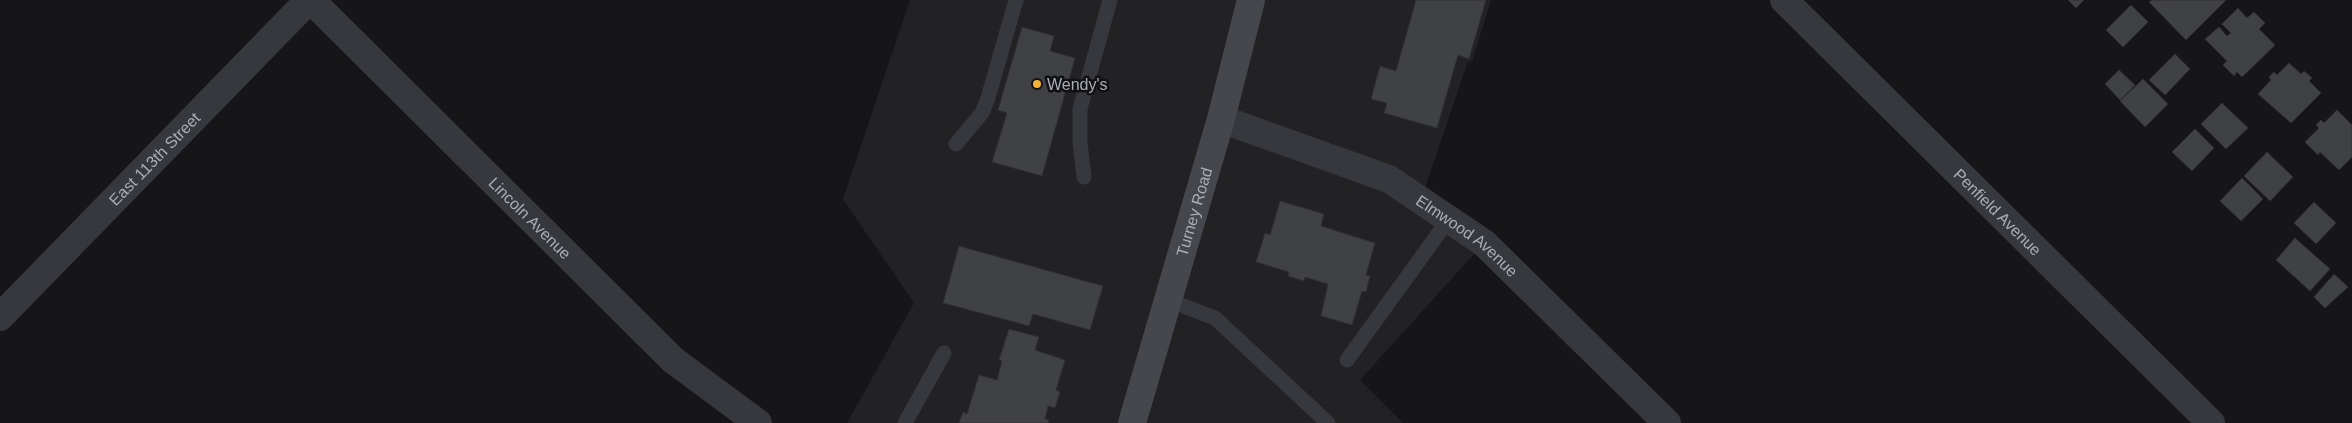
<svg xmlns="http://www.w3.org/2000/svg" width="2352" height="423" font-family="Helvetica,sans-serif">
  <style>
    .built { fill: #222225 }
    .building { fill: #404145; stroke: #303034 }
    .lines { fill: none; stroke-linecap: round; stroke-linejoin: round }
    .service { stroke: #37383d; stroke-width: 15 }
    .minor { stroke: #37383d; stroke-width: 28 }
    .secondary { stroke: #45474d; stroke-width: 28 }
    .poi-dot { fill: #f2b134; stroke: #111113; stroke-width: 2 }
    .labels { text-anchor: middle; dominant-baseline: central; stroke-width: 5; stroke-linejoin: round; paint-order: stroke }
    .poi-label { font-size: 16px; fill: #a8adb8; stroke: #111113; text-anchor: start }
    .street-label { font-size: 16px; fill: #a8adb8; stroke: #111113 }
  </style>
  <rect width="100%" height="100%" fill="#161618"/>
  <path class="built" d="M910,0H1491L1472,62L1468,61L1421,200L1484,243L1360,380L1403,423H847L914,303L843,199Z"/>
  <path class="building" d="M1416,0H1486L1469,59L1458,55L1437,128L1384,113L1387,103L1371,99L1380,66L1396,71Z
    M2068,0H2084L2076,8Z
    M2152,0H2226L2186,40L2149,2Z
    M2131,5L2148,22L2123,47L2106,30Z
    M2238,8L2247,18L2254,12L2265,23L2259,29L2275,45L2242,77L2237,72L2234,76L2223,65L2227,61L2205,39L2219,27L2227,36L2231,33L2222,24Z
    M1022,27L1054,36L1050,51L1075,58L1042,176L992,162L1007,113L998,110Z
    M2175,54L2190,69L2165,95L2149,80Z
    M2289,63L2301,74L2304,71L2312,78L2309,81L2321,93L2291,123L2258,94L2271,80L2269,77L2274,72L2277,75Z
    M2119,70L2135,85L2120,100L2105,84Z
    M2143,79L2168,104L2145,127L2120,101Z
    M2222,103L2248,128L2226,149L2201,124Z
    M2337,110L2352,125V157L2339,170L2320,152L2318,155L2305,142L2319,128L2316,125L2321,120L2324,123Z
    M2195,129L2214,148L2192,171L2172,152Z
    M2267,152L2293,177L2270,201L2244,176Z
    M2242,178L2263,199L2241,221L2220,201Z
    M1280,201L1324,214L1321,226L1375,243L1366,275L1370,276L1366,292L1362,291L1352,325L1321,316L1328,284L1305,277L1304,281L1288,276L1289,272L1256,262L1265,233L1270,235Z
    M2314,202L2336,223L2316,244L2294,223Z
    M2295,238L2330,269L2310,291L2276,260Z
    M959,246L1103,286L1090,330L1033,314L1029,326L943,303Z
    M2334,274L2348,287L2325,308L2314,297Z
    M1009,329L1039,337L1035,350L1065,360L1056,390L1060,392L1055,408L1048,406L1045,419L1049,420L1048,423H959L963,412L967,414L979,375L997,380L1002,361L999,360Z"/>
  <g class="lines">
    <path class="service" d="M956,144L982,113L988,98L1016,0
      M1084,177L1080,143V109L1110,0
      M1168,300L1215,318L1328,423
      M1347,360L1449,219
      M905,423L944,353"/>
    <g class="minor">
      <path id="s1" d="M311,0L673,360L758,423"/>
      <path id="s2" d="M1784,0L2211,423"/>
      <path id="s3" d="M1221,119L1389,179L1484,243L1667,423"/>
      <path id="s4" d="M0,317L309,0"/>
    </g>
    <path class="secondary" id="s5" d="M1132,423L1221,119L1251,0"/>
  </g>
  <circle class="poi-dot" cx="1037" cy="84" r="5"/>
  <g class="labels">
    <g class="poi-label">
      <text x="1047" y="84">Wendy's</text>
    </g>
    <g class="street-label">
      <text stroke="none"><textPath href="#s4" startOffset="221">East 113th Street</textPath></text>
      <text stroke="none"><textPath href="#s5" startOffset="220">Turney Road</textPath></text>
      <text stroke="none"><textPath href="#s2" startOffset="301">Penfield Avenue</textPath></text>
      <text stroke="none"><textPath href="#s1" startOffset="309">Lincoln Avenue</textPath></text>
      <text stroke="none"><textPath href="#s3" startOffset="275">Elmwood Avenue</textPath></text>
    </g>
  </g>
</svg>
